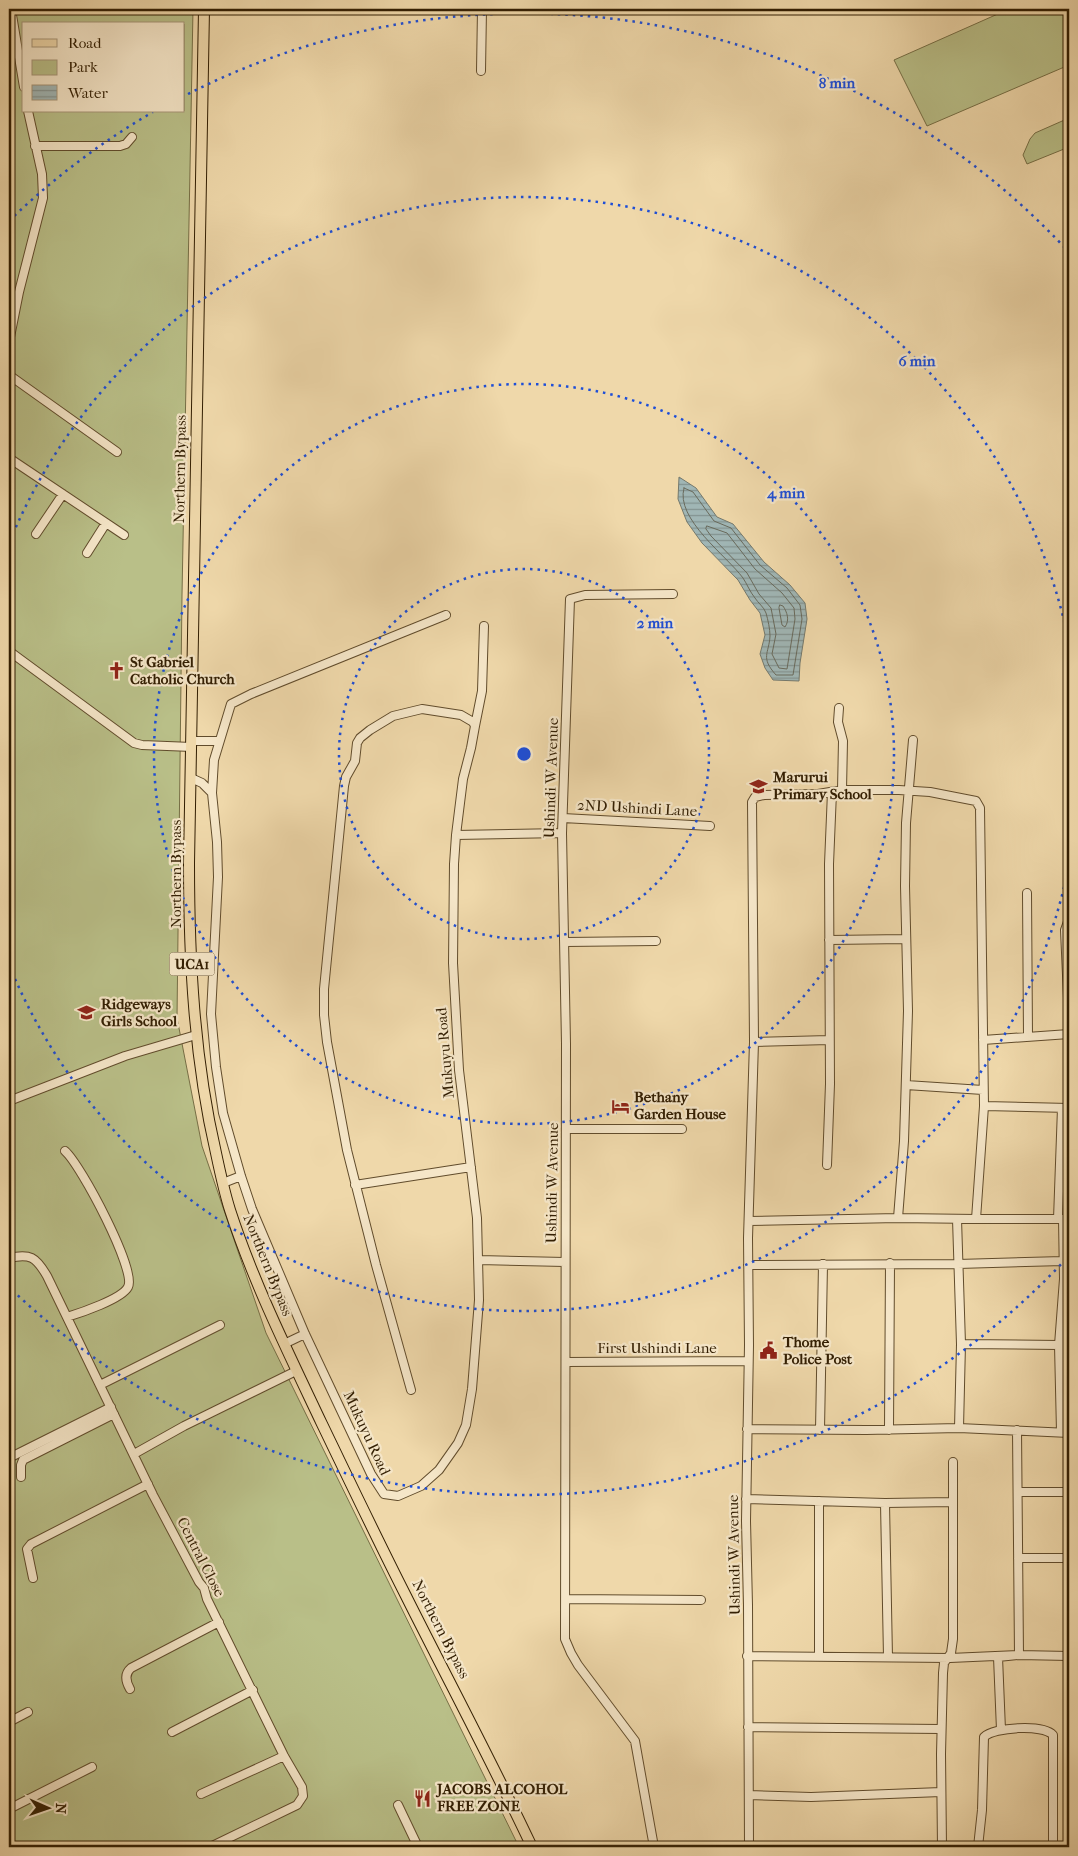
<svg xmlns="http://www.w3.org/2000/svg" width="1078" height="1856" font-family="'IM FELL French Canon',serif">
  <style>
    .green { fill: #b9bf88; stroke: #766e45; fill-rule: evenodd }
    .water { fill: url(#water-rules); stroke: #74796d }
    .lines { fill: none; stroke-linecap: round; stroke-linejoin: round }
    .shore { stroke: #696a5c; stroke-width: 1 }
    .minor-casing { stroke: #614c2c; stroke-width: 10 }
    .major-casing { stroke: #321e02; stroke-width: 12 }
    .minor { stroke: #f5e6c8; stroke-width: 8 }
    .major { stroke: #efd8aa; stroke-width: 10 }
    .ring { fill: none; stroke: #1d4ed8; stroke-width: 2.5; stroke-dasharray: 2.5 5 }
    .labels { text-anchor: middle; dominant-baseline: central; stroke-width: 4.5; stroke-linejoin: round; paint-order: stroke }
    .shield { fill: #f5e6c8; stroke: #6c5a3d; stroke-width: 1 }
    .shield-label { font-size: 14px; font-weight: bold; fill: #321e02 }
    .street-label { font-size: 15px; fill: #321e02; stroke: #f5e6c8 }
    .poi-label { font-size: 15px; font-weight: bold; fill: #321e02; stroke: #f5e6c8; text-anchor: start }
    .centre { fill: #1d4ed8; stroke: #f5e6c8; stroke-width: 2.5 }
    .ring-label { font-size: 15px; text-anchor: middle; font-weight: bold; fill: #1d4ed8; stroke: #f5e6c8; stroke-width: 4.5; stroke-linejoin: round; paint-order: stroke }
  </style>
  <defs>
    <pattern id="water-rules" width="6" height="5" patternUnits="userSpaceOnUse" patternTransform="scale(1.25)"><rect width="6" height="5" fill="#a0b6b5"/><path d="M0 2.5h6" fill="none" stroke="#839391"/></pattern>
  </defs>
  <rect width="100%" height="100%" fill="#efd8aa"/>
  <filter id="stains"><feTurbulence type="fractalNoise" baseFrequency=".004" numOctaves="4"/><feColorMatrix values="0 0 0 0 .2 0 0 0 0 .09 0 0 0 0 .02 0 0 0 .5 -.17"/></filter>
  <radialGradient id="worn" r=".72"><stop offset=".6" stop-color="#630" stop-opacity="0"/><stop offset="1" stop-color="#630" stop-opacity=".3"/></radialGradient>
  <path class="green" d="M9,9H193L182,595L177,1018L202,1146L266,1333L519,1847H9ZM24,24H184V111H24Z
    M1009,9H1069V65L927,126L894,60Z
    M1069,118V147L1027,164L1023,155L1030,139L1035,133Z"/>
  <path class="water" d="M679,477L696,488L717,517L733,524L764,562L790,585L805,603L807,619L800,663L799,681L773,680L765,668L760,654L765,635L760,613L750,600L738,580L702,543L687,522L678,499Z"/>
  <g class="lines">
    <path class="shore" d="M684,488L693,492L714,521L731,528L760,565L787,588L800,605L802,619L793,675H776C760,657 769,654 770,636C770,629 768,620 766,613C764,607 758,603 755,598C750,592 747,584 743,578C727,556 675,519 684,488Z
      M707,526L727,533L755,569L782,593L794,608L795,619L787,669L779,668L772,654L776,634L771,608L759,594L747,573L711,536L706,529Z
      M780,605L783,606C787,612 790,620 785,627L782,625L779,608Z"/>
    <defs>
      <path id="minor" d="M11,9L24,87
        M481,71L482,9
        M35,146H120L126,144L132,137
        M9,342L19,292L43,198L42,174L28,111
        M9,375L117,452
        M9,458L124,535
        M36,534L63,494
        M87,553L106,523
        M9,651L134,743L142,745L192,747
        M839,708L838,722L843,741L842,790
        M475,726L482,691L484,626
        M192,741H219
        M191,778L202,783L212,793L217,842L218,877L211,1014L216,1067L223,1113L241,1176L252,1209L305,1334L371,1474L384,1494L398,1496L421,1486L439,1470L458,1443L466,1425L472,1389L479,1300L477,1218L459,1070L453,963L454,864L456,835L463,779L471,748L475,726L473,722L461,715L422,709L393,716L370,730L360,738L357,743L355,761L346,777L344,786L324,989V1015L327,1042L347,1150L376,1265L411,1390
        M212,793L214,760L231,704L251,694L446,615
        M563,818L710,826
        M456,835L562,833
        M1027,893L1028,1036
        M1069,919L1065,930L1069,1020
        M829,940L906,939
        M565,942L656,941
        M983,1040L1069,1034
        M754,1042L829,1040
        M906,1085L983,1090
        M9,1101L125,1056L196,1035
        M984,1106L1069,1108
        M566,1129H682
        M65,1151C81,1165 137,1271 128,1287C122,1299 80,1313 67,1317
        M827,1165L830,1084L829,864L832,792
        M223,1183L241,1176
        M355,1185L471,1167
        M898,1218L904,1141L908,1011L905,886L906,823L913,740
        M957,1219L961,1344L959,1428
        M976,1219H1069
        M1058,1219L1062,1108
        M9,1258C30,1253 36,1257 47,1276L153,1495L199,1582L204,1588L207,1599L284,1756L302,1787L303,1796L297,1805L210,1847
        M479,1260L565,1262
        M748,1265L958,1264L1063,1261
        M284,1344L305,1334
        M961,1344L1059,1345L1061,1432
        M1059,1345L1064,1279L1063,1219
        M566,1362L748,1361
        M100,1385L220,1325
        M747,1429L866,1430L959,1428L1069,1433
        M820,1430L823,1264
        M889,1430L890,1263
        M134,1454L184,1426L296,1371
        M11,1457L111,1407
        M21,1477V1465L23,1460L114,1414
        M1019,1492H1069
        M746,1499L885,1503L953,1502
        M885,1503L888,1657
        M1018,1558H1069
        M33,1578L27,1549L31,1544L148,1484
        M566,1599L701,1600
        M747,1656L950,1658L1019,1655L1069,1656
        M819,1657V1501
        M130,1689C126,1682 124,1674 131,1668L219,1622
        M9,1722L28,1712
        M748,1727L941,1729
        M1001,1730L998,1657L1019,1655L1017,1430
        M172,1732L253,1690
        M201,1794L284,1756
        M749,1795L811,1797L941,1792
        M398,1805L418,1847
        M9,1809L92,1767
        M654,1847L635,1741L578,1665L571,1653L565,1639L566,1044L562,833L570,599L585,595L673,594
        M749,1847L748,1605L746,1521L749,1345L748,1238L754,1042L752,802L755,797L764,795L818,794L842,790H899L930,792L976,801L980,808L984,1106L976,1219L898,1218L749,1221
        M942,1847L941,1754L943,1673L944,1663L951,1653L953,1639V1462
        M978,1847L982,1810L984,1737C994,1727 1043,1724 1053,1735V1847"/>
      <path id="major" d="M204,9L189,863C189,961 194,1058 216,1153C220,1172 224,1191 230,1210C254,1284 289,1354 322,1424C350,1482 377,1539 406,1596C448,1680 492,1762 532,1847"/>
    </defs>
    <use href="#minor" class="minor-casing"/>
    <use href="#major" class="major-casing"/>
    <use href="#minor" class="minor"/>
    <use href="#major" class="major"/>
  </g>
  <g class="ring">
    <circle cx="524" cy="754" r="185"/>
    <circle cx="524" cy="754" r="370"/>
    <path d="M1069 865A556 556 0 0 1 10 967M10 541A556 556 0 0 1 1069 643"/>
    <path d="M1066 1259A741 741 0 0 1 9 1287M9 221A741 741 0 0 1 153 112M188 94A741 741 0 0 1 1066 249"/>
  </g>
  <defs>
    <symbol id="church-bare" viewBox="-9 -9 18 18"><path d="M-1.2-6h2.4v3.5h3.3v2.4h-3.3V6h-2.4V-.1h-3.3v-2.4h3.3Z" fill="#8f2418" stroke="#f5e6c8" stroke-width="2.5" paint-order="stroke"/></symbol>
    <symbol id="school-bare" viewBox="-9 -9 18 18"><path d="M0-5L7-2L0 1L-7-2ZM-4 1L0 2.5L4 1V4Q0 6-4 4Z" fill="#8f2418" stroke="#f5e6c8" stroke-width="2.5" paint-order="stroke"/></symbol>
    <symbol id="hotel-bare" viewBox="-9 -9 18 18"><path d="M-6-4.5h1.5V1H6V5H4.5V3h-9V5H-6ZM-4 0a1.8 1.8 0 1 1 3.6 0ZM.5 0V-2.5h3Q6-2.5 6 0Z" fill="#8f2418" stroke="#f5e6c8" stroke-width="2.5" paint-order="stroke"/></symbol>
    <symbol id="civic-bare" viewBox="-9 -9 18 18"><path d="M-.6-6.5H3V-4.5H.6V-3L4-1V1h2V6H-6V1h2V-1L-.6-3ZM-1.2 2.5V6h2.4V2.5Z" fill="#8f2418" stroke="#f5e6c8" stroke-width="2.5" paint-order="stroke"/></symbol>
    <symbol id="restaurant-bare" viewBox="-9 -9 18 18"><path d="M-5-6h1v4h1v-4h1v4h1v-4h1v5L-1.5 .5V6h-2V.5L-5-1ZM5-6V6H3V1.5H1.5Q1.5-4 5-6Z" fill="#8f2418" stroke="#f5e6c8" stroke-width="2.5" paint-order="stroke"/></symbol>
  </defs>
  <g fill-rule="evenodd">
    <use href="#church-bare" x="104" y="658" width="25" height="25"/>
    <use href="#school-bare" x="746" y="774" width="25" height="25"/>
    <use href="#school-bare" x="74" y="1000" width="25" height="25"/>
    <use href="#hotel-bare" x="608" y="1094" width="25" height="25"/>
    <use href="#civic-bare" x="756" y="1338" width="25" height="25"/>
    <use href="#restaurant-bare" x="410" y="1786" width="25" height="25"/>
  </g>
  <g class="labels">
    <rect class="shield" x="169.5" y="952.5" width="45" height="23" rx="4"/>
    <g class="shield-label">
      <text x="192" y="964">UCA1</text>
    </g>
    <g class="street-label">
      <text transform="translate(180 469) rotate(-89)">Northern Bypass</text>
      <text transform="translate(551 778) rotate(-88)">Ushindi W Avenue</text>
      <text transform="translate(637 808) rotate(3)">2ND Ushindi Lane</text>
      <text transform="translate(176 874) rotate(-90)">Northern Bypass</text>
      <text transform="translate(445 1053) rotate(-95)">Mukuyu Road</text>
      <text transform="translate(552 1183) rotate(-89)">Ushindi W Avenue</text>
      <text transform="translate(268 1265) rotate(68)">Northern Bypass</text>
      <text x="657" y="1348">First Ushindi Lane</text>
      <text transform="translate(367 1433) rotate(65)">Mukuyu Road</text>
      <text transform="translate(734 1555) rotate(-91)">Ushindi W Avenue</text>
      <text transform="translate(201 1557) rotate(63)">Central Close</text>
      <text transform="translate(441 1629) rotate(63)">Northern Bypass</text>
    </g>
    <g class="poi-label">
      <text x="130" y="662">St Gabriel<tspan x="130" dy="17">Catholic Church</tspan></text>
      <text x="773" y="777">Marurui<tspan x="773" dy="17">Primary School</tspan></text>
      <text x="101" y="1004">Ridgeways<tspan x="101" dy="17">Girls School</tspan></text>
      <text x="634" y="1097">Bethany<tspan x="634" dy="17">Garden House</tspan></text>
      <text x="783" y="1342">Thome<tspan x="783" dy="17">Police Post</tspan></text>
      <text x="437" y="1789">JACOBS ALCOHOL<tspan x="437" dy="17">FREE ZONE</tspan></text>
    </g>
  </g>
  <circle cx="524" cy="754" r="8" class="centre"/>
  <g class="ring-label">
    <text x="837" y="88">8 min</text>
    <text x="917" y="366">6 min</text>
    <text x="786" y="498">4 min</text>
    <text x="655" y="628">2 min</text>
  </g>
  <rect width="1078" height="1856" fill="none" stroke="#efd8aa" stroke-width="30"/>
  <rect x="10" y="10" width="1058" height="1836" fill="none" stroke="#321e02" stroke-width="2.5"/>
  <rect x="15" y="15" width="1048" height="1826" fill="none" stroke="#321e02"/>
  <rect x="22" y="22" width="162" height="90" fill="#f5e6c8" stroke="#a79679"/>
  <rect x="32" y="39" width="25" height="8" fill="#efd8aa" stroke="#a79679"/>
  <text x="68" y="48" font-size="15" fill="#321e02">Road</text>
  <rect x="32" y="60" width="25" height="15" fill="#b9bf88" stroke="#a79679"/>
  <text x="68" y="72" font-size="15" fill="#321e02">Park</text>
  <rect x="32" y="85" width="25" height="15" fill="url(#water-rules)" stroke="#a79679"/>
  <text x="68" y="98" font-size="15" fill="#321e02">Water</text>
  <g transform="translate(48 1808) rotate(92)" stroke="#f5e6c8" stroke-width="4" paint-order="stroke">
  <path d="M0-4L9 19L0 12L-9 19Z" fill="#321e02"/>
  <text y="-8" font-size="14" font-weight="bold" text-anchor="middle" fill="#321e02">N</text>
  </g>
  <rect width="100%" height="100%" filter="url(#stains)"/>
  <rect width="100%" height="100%" fill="url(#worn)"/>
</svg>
